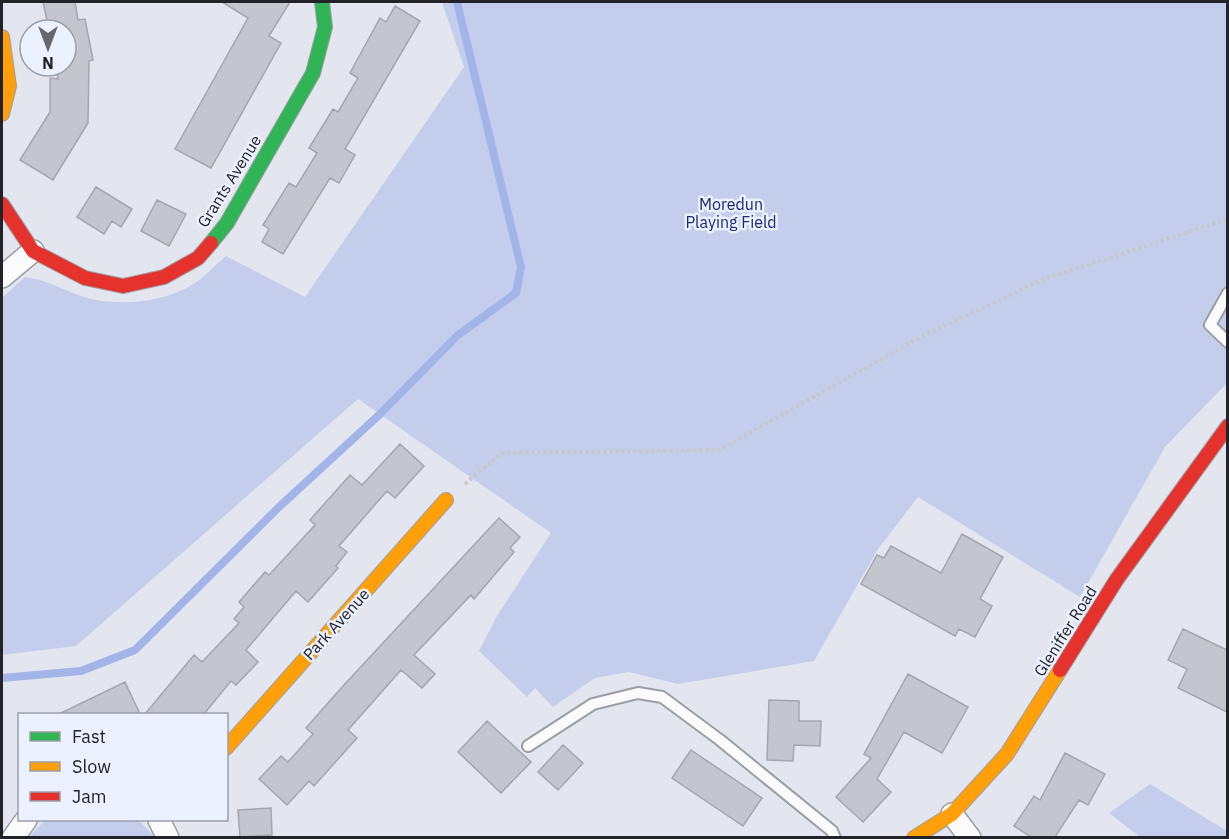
<svg xmlns="http://www.w3.org/2000/svg" width="1229" height="839" font-family="'IBM Plex Sans',sans-serif">
  <style>
    .green { fill: #c4ceec }
    .lines { fill: none; stroke-linecap: round; stroke-linejoin: round }
    .stream { stroke: #a3b4e9; stroke-width: 8 }
    .building { fill: #c3c6cd; stroke: #a4a6ad; stroke-width: 1.5 }
    .lane-casing { stroke: #9c9ea5; stroke-width: 14 }
    .street-casing { stroke: #9c9ea5; stroke-width: 24 }
    .fast-casing { stroke: #9c9ea5; stroke-width: 16 }
    .slow-casing { stroke: #9c9ea5; stroke-width: 16 }
    .jam-casing { stroke: #9c9ea5; stroke-width: 16 }
    .path { stroke: #c5c7c9; stroke-width: 4; stroke-dasharray: 3 3; stroke-linecap: butt }
    .lane { stroke: #fbfbfd; stroke-width: 10 }
    .street { stroke: #fbfbfd; stroke-width: 21 }
    .fast { stroke: #30b455; stroke-width: 14 }
    .slow { stroke: #ff9f0a; stroke-width: 14 }
    .jam { stroke: #e5322d; stroke-width: 14 }
    .labels { text-anchor: middle; dominant-baseline: central; stroke-width: 5; stroke-linejoin: round; paint-order: stroke }
    .street-label { font-size: 16px; fill: #212329; stroke: #ecf1ff }
    .park-label { font-size: 16px; fill: #1b297a; stroke: #ecf1ff }
  </style>
  <rect width="100%" height="100%" fill="#e3e6ef"/>
  <path class="green" d="M442,2H1227V383L1165,447L1080,597L918,497L878,549L814,661L678,684L629,672L595,678L553,707L535,688L527,697L479,651L497,616L551,533L358,399L76,646L2,655V298L25,277C49,280 68,293 91,299C124,306 166,302 195,283C206,276 216,264 226,256L305,297L464,67Z
    M1150,784L1227,831V837H1140L1109,813Z
    M45,820H138L155,837H29Z"/>
  <g class="lines">
    <path class="stream" d="M2,678L81,671L135,650L279,507L379,415L458,335L516,293L521,267L457,2"/>
  </g>
  <path class="building" d="M43,2H75L78,20L85,19L93,60L89,61L88,123L53,180L20,160L50,112V78L58,79L56,66H66V30H49Z
    M222,2H290L269,36L281,43L211,168L175,149L248,18Z
    M395,6L420,21L345,149L355,155L339,183L330,178L283,254L262,242L269,229L263,225L289,183L296,187L317,153L309,148L333,109L338,112L358,78L350,73L380,18L386,22Z
    M96,187L132,209L121,227L112,221L104,234L77,217Z
    M157,200L186,214L169,246L141,231Z
    M400,444L424,466L395,498L387,491L339,546L347,552L336,566L338,568L308,602L296,591L246,650L258,662L236,685L231,681L204,714H145L194,655L202,662L239,623L234,619L244,607L239,602L265,572L269,575L315,525L310,520L350,475L362,485Z
    M499,518L520,537L510,548L514,552L474,599L471,595L414,655L435,674L422,688L401,670L348,730L357,738L314,786L309,781L287,805L259,779L281,756L288,762L313,734L306,728L343,686Z
    M962,534L1003,557L980,599L992,606L975,637L959,629L955,636L861,584L877,555L884,558L891,546L941,573Z
    M1183,629L1227,650V712L1178,688L1187,669L1168,660Z
    M908,674L968,707L942,753L904,732L877,779L891,792L863,822L836,797L871,758L864,754Z
    M125,682L140,714H59Z
    M769,700L799,701V721H821L820,746L794,745L793,761L767,760Z
    M487,721L531,762L501,793L458,752Z
    M563,745L583,763L558,790L538,772Z
    M691,750L762,798L743,826L672,778Z
    M1065,753L1105,774L1088,805L1079,800L1055,837H1031L1014,826L1034,796L1040,800Z
    M271,808L272,835L240,837L238,810Z"/>
  <g class="lines">
    <defs>
      <path id="lane" d="M1228,293L1210,325L1228,342
        M528,746L593,704L638,693L662,697L720,740L832,831L835,838"/>
      <path id="street" d="M2,277L33,251
        M952,814L970,838
        M159,820L168,838
        M13,838L26,820"/>
      <path id="fast" d="M211,243L227,223L313,73L325,27L322,2"/>
      <path id="slow" d="M2,37L9,86L2,114
        M226,748L446,500
        M914,838L952,814L1007,754L1060,670"/>
      <path id="jam" d="M2,204L33,251L85,278L123,286L164,277L198,258L211,243
        M1060,670L1117,579L1228,426"/>
    </defs>
    <use href="#lane" class="lane-casing"/>
    <use href="#street" class="street-casing"/>
    <use href="#fast" class="fast-casing"/>
    <use href="#slow" class="slow-casing"/>
    <use href="#jam" class="jam-casing"/>
    <path class="path" d="M465,484L501,453L719,450L921,337L1044,279L1228,219"/>
    <use href="#lane" class="lane"/>
    <use href="#street" class="street"/>
    <use href="#fast" class="fast"/>
    <use href="#slow" class="slow"/>
    <use href="#jam" class="jam"/>
  </g>
  <g class="labels">
    <g class="street-label">
      <text transform="translate(229 181) rotate(-58)">Grants Avenue</text>
      <text transform="translate(336 624) rotate(-48)">Park Avenue</text>
      <text transform="translate(1065 631) rotate(-58)">Gleniffer Road</text>
    </g>
    <g class="park-label">
      <text x="731" y="204">Moredun<tspan x="731" dy="18">Playing Field</tspan></text>
    </g>
  </g>
  <rect width="1229" height="839" fill="none" stroke="#212329" stroke-width="6"/>
  <rect x="18" y="713" width="210" height="108" fill="#ecf1ff" stroke="#9b9fa9" stroke-width="1.5"/>
  <rect x="30" y="732" width="30" height="9" fill="#30b455" stroke="#9b9fa9" stroke-width="1.5"/>
  <text x="72" y="743" font-size="18" fill="#212329">Fast</text>
  <rect x="30" y="762" width="30" height="9" fill="#ff9f0a" stroke="#9b9fa9" stroke-width="1.5"/>
  <text x="72" y="773" font-size="18" fill="#212329">Slow</text>
  <rect x="30" y="792" width="30" height="9" fill="#e5322d" stroke="#9b9fa9" stroke-width="1.5"/>
  <text x="72" y="803" font-size="18" fill="#212329">Jam</text>
  <g transform="translate(48 48) rotate(180)"><circle r="28" fill="#ecf1ff" stroke="#9b9fa9" stroke-width="1.5"/>
  <path d="M0-4.5L10 22L0 15L-10 22Z" fill="#65676e"/>
  <text y="-9" font-size="16" font-weight="bold" text-anchor="middle" fill="#212329">N</text>
  </g>
</svg>
